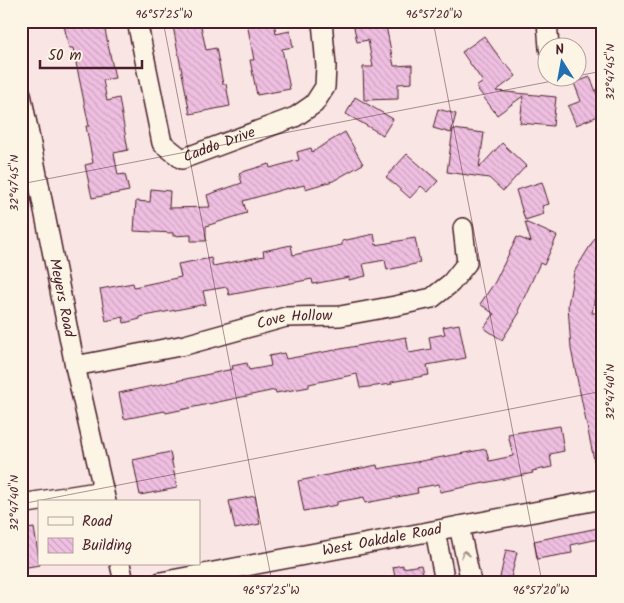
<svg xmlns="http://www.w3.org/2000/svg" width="624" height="603" font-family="Kalam,sans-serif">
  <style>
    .building { fill: url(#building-back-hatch); stroke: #4a1f2b }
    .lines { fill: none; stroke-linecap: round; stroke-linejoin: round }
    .minor-casing { stroke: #4a1f2b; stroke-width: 22 }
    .minor { stroke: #fcf5e5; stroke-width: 19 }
    .oneway { stroke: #a38a88 }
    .ticks { fill: none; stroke: #4a1f2b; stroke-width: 1; stroke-opacity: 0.45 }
    .labels { text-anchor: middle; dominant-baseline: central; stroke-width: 4; stroke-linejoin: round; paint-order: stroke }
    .street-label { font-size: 15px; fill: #4a1f2b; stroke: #fcf5e5 }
    .neatline { fill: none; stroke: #4a1f2b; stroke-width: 2 }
    .ticks-label { font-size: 12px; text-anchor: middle; fill: #4a1f2b }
  </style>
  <defs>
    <pattern id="building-back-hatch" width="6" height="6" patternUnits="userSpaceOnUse" patternTransform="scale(1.25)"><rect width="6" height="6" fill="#efbfe1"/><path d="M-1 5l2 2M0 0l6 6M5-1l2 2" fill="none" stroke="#cea4c1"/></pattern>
  </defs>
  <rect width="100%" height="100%" fill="#f8e5e4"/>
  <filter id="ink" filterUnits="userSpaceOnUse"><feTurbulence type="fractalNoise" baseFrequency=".02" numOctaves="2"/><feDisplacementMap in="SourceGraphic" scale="10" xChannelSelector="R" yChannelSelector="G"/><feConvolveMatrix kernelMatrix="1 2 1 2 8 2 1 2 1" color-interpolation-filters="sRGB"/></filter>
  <g filter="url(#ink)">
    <path class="building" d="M63,21H89L90,28L104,25L115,78L103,80L107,101L119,98L128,150L114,153L118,175L125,174L129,191L92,198L85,165L93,163L86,126H89L73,48H69Z
      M172,21H200L206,50L216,48L223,84H226L230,106L190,114Z
      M255,21H274L276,34L290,31L293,47L282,49L290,89L257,95L250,60H254L247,23Z
      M385,21L394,66L412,65V83L398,84V99L364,100L363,67H373L368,40L357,42L354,27Z
      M484,36L505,65L506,64L516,76L496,91L556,97L553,126L520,123L523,96L497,115L476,87L483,82L462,52Z
      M590,77L603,109V114L576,125L568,106L581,101L574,83Z
      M355,97L393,119L383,135L346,114Z
      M438,109L456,114L451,133L433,128Z
      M453,129L484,133L479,168L502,143L526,166L503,191L489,178L447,172Z
      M345,132L363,164L333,181L305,189L304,185L288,189V188L243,201L247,213L206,226V241H191V235L173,236V233L134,231L136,201L150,202L151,189L170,191L169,208L210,207L207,195L242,183L239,173L269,164L270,168L299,160L297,152L311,148L312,152Z
      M407,154L438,181L428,192L421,186L410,198L386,177Z
      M542,182L549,204L542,206L544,214L525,220L516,190Z
      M525,222L557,236L544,265L540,263L518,311L520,312L502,340L484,328L494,314L480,304L495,282L517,237L531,242Z
      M603,225V270L600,268L592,313H597L599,353L602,352L603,358V367L599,368L603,387V479H598L571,349L568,305L574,272Z
      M374,234L376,245L415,238L420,263L387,270L385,260L363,264L366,276L349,280V277L313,284L312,279L229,295L227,287L203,291L206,304L140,317V319L124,323L123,317L106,321L100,289L133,283L134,287L181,277L178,264L211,258L213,266L264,256L263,251L291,245L293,255L342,245V241Z
      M459,324L466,358L427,365L429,375L391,382L392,384L360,388L357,374L309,384V387L276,393L275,390L166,413L165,411L124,419L119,393L233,369L232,366L247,363L249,370L271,366L269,356L284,353L286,359L406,337L409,353L431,349L429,337L445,334L443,327Z
      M560,426L564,451L550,454L552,467L532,471L533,473L440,492L439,484L417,488L418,493L365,503L364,497L337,502V505L304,511L298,481L377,465L378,469L486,449L489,461L513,456L508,434Z
      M170,452L177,488L140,495L133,460Z
      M255,496L260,524L235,529L229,501Z
      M603,527V538L571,545L572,553L537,559L534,541Z
      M34,528L40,565L21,568V530Z
      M506,550L517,552L510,582H499Z
      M403,565V568L421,565L425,582H396L393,567Z"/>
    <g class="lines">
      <defs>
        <g id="minor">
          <path id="s1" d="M137,21L162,143L182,159L295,117L314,104L325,87L326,66L322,21"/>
          <path d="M547,21L549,48"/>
          <path id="s2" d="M21,94L75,366L106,502"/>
          <path id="s3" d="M75,366L185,345L286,317L340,316L395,306L432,298L451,283L467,263L463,228"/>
          <path d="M21,504L103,491"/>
          <path d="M459,526L471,582"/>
          <path d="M435,531L445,582"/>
          <path d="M120,564L124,582"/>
          <path id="s4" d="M161,582L603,499"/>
        </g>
      </defs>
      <use href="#minor" class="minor-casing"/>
      <use href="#minor" class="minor"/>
    </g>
    <defs><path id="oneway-chevron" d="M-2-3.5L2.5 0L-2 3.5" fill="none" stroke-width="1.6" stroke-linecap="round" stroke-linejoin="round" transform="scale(1.25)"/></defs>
    <use class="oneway" href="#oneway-chevron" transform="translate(465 554) rotate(-102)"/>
  </g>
  <path class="ticks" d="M163,21L272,582M433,21L542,582M576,76L603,71M21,184L568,78M21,504L603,391"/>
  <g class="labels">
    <g class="street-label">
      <text stroke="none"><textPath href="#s1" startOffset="190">Caddo Drive</textPath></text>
      <text stroke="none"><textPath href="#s2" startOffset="208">Meyers Road</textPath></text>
      <text stroke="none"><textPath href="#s3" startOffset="225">Cove Hollow</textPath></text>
      <text stroke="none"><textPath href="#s4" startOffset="225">West Oakdale Road</textPath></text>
    </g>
  </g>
  <rect width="624" height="603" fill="none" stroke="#fcf5e5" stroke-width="55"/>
  <rect x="38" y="500" width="162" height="65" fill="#fcf5e5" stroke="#b59f9b"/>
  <rect x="48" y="517" width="25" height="8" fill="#fcf5e5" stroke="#b59f9b"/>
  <text x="82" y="526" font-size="15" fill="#4a1f2b">Road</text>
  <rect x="48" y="538" width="25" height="15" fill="url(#building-back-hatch)" stroke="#b59f9b"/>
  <text x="82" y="550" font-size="15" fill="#4a1f2b">Building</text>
  <g transform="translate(562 62) rotate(349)"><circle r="24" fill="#fcf5e5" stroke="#b59f9b"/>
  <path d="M0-4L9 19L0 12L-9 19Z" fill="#1f6fb2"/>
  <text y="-8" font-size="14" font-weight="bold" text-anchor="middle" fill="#4a1f2b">N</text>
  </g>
  <path d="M40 60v8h102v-8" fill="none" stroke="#4a1f2b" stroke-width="2.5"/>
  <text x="48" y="60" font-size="15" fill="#4a1f2b" stroke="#fcf5e5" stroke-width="4" paint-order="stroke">50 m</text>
  <rect x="28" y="28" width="568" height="548" class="neatline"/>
  <g class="ticks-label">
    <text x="164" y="18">96°57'25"W</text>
    <text x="434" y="18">96°57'20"W</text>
    <text transform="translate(610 72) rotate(-90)" y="4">32°47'45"N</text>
    <text transform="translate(14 183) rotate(-90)" y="4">32°47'45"N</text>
    <text transform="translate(610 392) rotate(-90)" y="4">32°47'40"N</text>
    <text transform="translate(14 503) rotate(-90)" y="4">32°47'40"N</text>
    <text x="271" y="594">96°57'25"W</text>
    <text x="541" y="594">96°57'20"W</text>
  </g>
</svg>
